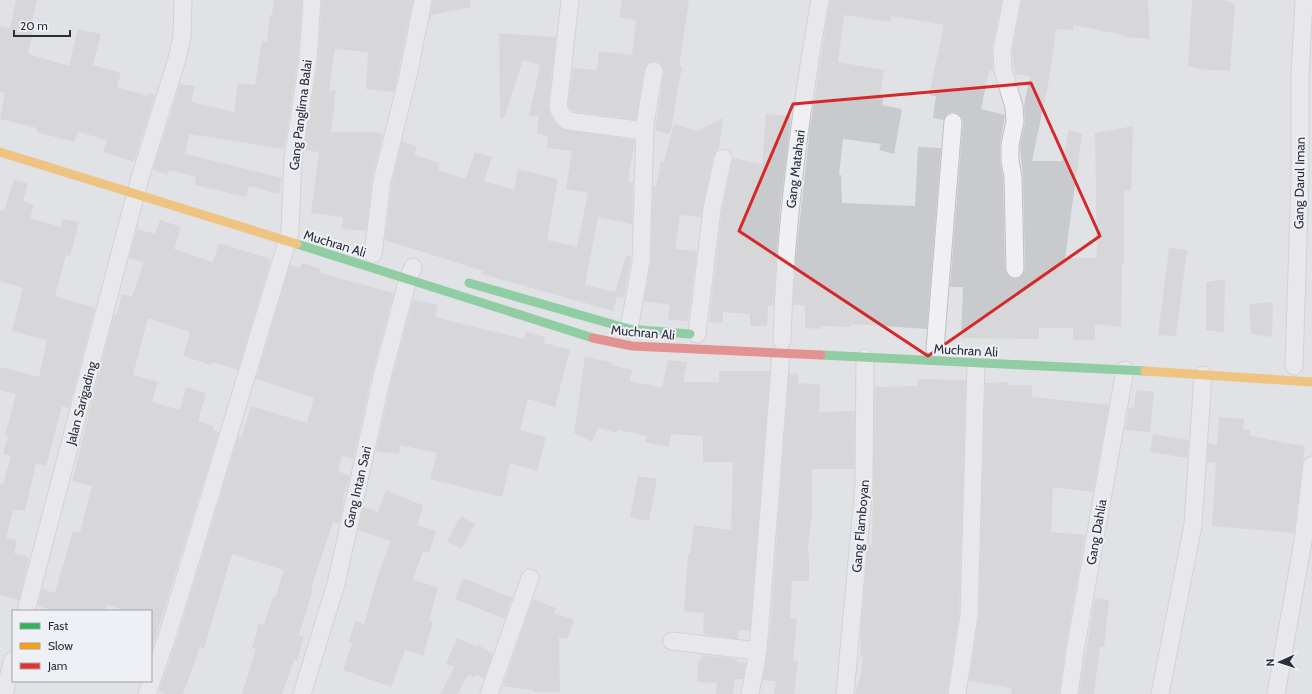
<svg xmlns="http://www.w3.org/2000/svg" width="1312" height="694" font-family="Cabin,sans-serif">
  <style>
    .building { fill: #c9cacd }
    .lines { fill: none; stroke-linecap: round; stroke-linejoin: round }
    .street-casing { stroke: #bfc0c3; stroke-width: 19 }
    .street { stroke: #f0f0f3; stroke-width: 17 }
    .fast { stroke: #30b455; stroke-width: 9 }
    .slow { stroke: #ff9f0a; stroke-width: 9 }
    .jam { stroke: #e5322d; stroke-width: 9 }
    .marked { fill: none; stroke: #d62828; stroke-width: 3; stroke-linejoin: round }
    .labels { text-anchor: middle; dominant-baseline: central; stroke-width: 4; stroke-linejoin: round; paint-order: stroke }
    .street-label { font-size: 13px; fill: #2a2e3d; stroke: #eff0f5 }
  </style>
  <rect width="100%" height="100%" fill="#e1e2e5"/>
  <path class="building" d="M16,0H37L31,26L34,27L28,54L69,66L78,29L101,34L93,65L121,73L117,87L148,96L149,93L155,95L134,162L103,152L107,140L78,132L74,142L36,132L37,128L0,119L5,93L0,92V26L10,28Z
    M274,0H302L298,59L284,149L189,134L185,154L282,178L279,194L249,186L246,197L195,185L196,177L169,170L167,175L153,170L180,84L195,86L191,102L234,112L238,83L255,85L262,41L267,42L270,15H272Z
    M322,0H413L394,92L366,89L368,52L335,49L329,91L336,90L331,132H376L383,134L372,179L366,231L342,229L343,217L311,213L319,152L304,150L318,61Z
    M433,0H470L471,7L431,15V21H429Z
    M622,0H689L679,66L682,67L670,134L655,130L664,72L661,64L656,61L650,62L644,69L636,120L572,111L568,106L573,68L597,70L599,51L632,55L636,20L619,17Z
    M830,0H1002L992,48L993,71H989L981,109L1005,115L1000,145V161L1003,178L1005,269L1007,274L1015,279L1020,277L1025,269L1023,177L1020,146L1025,123L1024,105L1030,76L1015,74L1012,51L1022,0H1148L1150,39L1124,37V35L1073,25V30L1056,29L1049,80L1032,161H1062L1069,130L1082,134L1065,258H1097L1095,133L1133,126L1131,191L1124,190V264H1122L1121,327L1095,324V340H1073V328H1039V339L961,338L963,287H950L963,122L962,117L954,112L948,113L944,120L933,118L936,96L929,95L944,25L891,16L890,22L844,15L838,62L884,70L880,96L883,97L882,105L902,109L894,154L879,150L881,144L843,139L839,175H841L842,203L915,206L918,147L941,148L927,329L851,324V327L821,326V329L805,328V305H793L796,255L810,128Z
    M1192,0H1222L1235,4L1230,71L1199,69L1188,66Z
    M499,33L556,37L548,107L554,122L562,129L635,140L628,181L633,182L632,224L598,217L585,285L615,292L626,255L631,257L624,298L617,297L613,311L482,274L483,271L385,240L392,183L402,141L417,147L414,155L440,163L438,170L466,179L475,152L492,157L484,181L514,190L518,169L558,179L547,240L577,247L588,193L566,189L572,151L547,148L548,136L537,134L539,116H529L540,65L523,60L504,118H500Z
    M766,114L791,116L780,210L773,306H768L767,326H750V314L723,312V323L709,322L722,211L733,158L762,164Z
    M723,118L719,149L713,156L701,217L680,215L675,249L697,251L688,321L668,320L670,305L644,301L651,262L653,186L656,187L661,162H664L674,124L698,131Z
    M14,180L28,183L23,201L34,205L30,218L61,227L62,219L79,222L70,256L66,255L55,296L95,308L69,408L62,406L46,466L36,463L25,511L13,509L6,538L17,540L14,553L29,557L19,600L0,595V484H3L11,456L3,454L8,437L5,436L16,394L0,390V367L39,377L47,340L12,331L23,288L0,281V210L4,211Z
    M160,220L181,227L174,249L213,262L219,243L271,259L238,370L212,362L211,365L183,356L190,332L148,318L133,375L158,382L152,402L180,410L186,387L206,393L198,421L214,426L213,430L219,432L151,652V611H127L107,605L105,611H55L38,606L42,589L55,593L73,531L80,533L92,486L72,481L114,314L117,315L122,294L132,297L144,262L129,258L137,229L155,234Z
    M1169,248L1187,250L1176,336L1158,335Z
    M302,263L321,269L320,273L394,293L371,378L353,459L342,456L338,471L350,476L342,500L344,501L339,524L333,522L311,588L313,589L299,635L304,636L297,661L294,660L282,694H242L256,649L252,648L259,624L264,625L273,598H275L284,570L232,554L204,648L200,647L183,694H166L159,691L177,640L238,437L241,438L251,406L307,423L314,398L256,379L290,265L300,268Z
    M1225,279L1224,332L1206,330V282Z
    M413,300L438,305L435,317L524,339L526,332L545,337L544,343L570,350L555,407L528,399L520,430L546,437L537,471L510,463L502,497L430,479L437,453L400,445L399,454L376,451L391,383Z
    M1273,302L1272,337L1251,334L1249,304Z
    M585,357L612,362V365L632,370L630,381L662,388L668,360L687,362L683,382H719V371H770L750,631L739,630L738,639L703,634L704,613L684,611L688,554H690L694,525L731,530L733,462H703V436L671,434L669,447L645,442L647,436L618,430L617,433L598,428L592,442L574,433Z
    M789,373L798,374V383L820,385L819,412L855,411L854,469H812V514L807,554H809V581H792L790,618L797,619L793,661H798L794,694H774L776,681L763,680L770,632Z
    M918,379L966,380L959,614L947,694H855L861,675L863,657H860L861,627L868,545H872L875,387L918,386Z
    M1008,382V385H1032V397L1109,405L1093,492L1053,487L1051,532L1085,535L1066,644L1059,694H1011L1012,688L969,681L979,615L985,383Z
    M1136,390L1154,392L1150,432L1125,430L1129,407L1134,408Z
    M1219,417L1244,419L1243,429L1250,430V436L1305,446L1294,533L1212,526L1216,463L1207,462L1208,443L1217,445Z
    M1153,434L1189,440L1187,458L1150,452Z
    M638,476L657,479L649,521L630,517Z
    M386,490L422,505V511L417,525L436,531L429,553L423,551L413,580L438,587L429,620L433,622L423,656L405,650L391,687L343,670L352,643L349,642L355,621L364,624L379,572L391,541L358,530L363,507L378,512Z
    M461,516L475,524L461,549L447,541Z
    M463,578L512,598L505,619L455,599Z
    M1095,598L1109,600L1104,647L1100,646L1094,694H1079Z
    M533,599L556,608L554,613L574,620L567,639L559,637L560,692H534V690L503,686Z
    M457,638L477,647L478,645L493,654L484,678L476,675L474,678L469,674L457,694H440L455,667L446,664Z
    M702,655L737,659V662L746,663L743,679H735L733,694H716L717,683L697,682L698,661H701Z"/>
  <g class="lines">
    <defs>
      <path id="street" d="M570,0L558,108L563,117L568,121L645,131
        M1012,0L1002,50L1003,70L1014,107L1015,121L1010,145V161L1013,177L1015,269
        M373,254L382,181L408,76L423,0
        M629,329L641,262L645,124L654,71
        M697,334L712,209L723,158
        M782,340C785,224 800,114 820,0
        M935,349L953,122
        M1294,366L1300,177V75L1304,0
        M26,611L139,181L177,59L182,36L183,0
        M672,641L758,651
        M4,694L13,660
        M147,694L167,637L287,242L290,231L293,159L308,60L312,0
        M302,694L336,584L381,381L408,279L413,267
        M489,694L530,578
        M750,694L758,651L781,353
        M845,694L864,484L865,358
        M957,694L969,615L976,364
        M1069,694L1076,645L1125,370
        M1160,694L1193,525L1203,375
        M1276,694L1303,541L1312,465"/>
    </defs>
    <use href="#street" class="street-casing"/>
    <use href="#street" class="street"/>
    <path class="fast" d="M297,244L593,338
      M469,283L629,329L690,334
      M821,355L1145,371"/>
    <path class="slow" d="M0,152L297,244
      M1145,371L1312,382"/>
    <path class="jam" d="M593,338L632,346L821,355"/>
  </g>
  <path d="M0 0H1312V694H0ZM1031,83L1100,236L928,356L739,231L793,104Z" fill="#e1e2e5" fill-opacity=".55" fill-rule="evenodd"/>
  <path class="marked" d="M1031,83L1100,236L928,356L739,231L793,104Z"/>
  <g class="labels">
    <g class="street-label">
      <text transform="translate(300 115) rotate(-83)">Gang Panglima Balai</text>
      <text transform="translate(795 169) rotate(-83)">Gang Matahari</text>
      <text transform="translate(1299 183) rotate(-89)">Gang Darul Iman</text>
      <text transform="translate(335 243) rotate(17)">Muchran Ali</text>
      <text transform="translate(643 332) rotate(5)">Muchran Ali</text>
      <text transform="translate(966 350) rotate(3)">Muchran Ali</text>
      <text transform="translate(81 403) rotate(-75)">Jalan Sarigading</text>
      <text transform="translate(357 487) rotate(-77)">Gang Intan Sari</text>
      <text transform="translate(860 526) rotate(-85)">Gang Flamboyan</text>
      <text transform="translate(1096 532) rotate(-80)">Gang Dahlia</text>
    </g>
  </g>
  <rect x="12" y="610" width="140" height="72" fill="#eff0f5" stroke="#a0a2ab"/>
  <rect x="20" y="623" width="20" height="6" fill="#30b455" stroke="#a0a2ab"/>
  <text x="48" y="630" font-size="12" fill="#2a2e3d">Fast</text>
  <rect x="20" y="643" width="20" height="6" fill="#ff9f0a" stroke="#a0a2ab"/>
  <text x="48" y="650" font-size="12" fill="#2a2e3d">Slow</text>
  <rect x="20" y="663" width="20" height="6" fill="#e5322d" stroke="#a0a2ab"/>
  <text x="48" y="670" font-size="12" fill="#2a2e3d">Jam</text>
  <g transform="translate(1280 662) rotate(267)" stroke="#eff0f5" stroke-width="3" paint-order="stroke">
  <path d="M0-3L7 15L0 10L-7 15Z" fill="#2a2e3d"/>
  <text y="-6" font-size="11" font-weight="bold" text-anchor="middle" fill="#2a2e3d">N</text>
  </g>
  <path d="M14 30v6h56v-6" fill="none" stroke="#2a2e3d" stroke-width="2"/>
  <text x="20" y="30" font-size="12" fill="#2a2e3d" stroke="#eff0f5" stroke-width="3" paint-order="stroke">20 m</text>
</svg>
